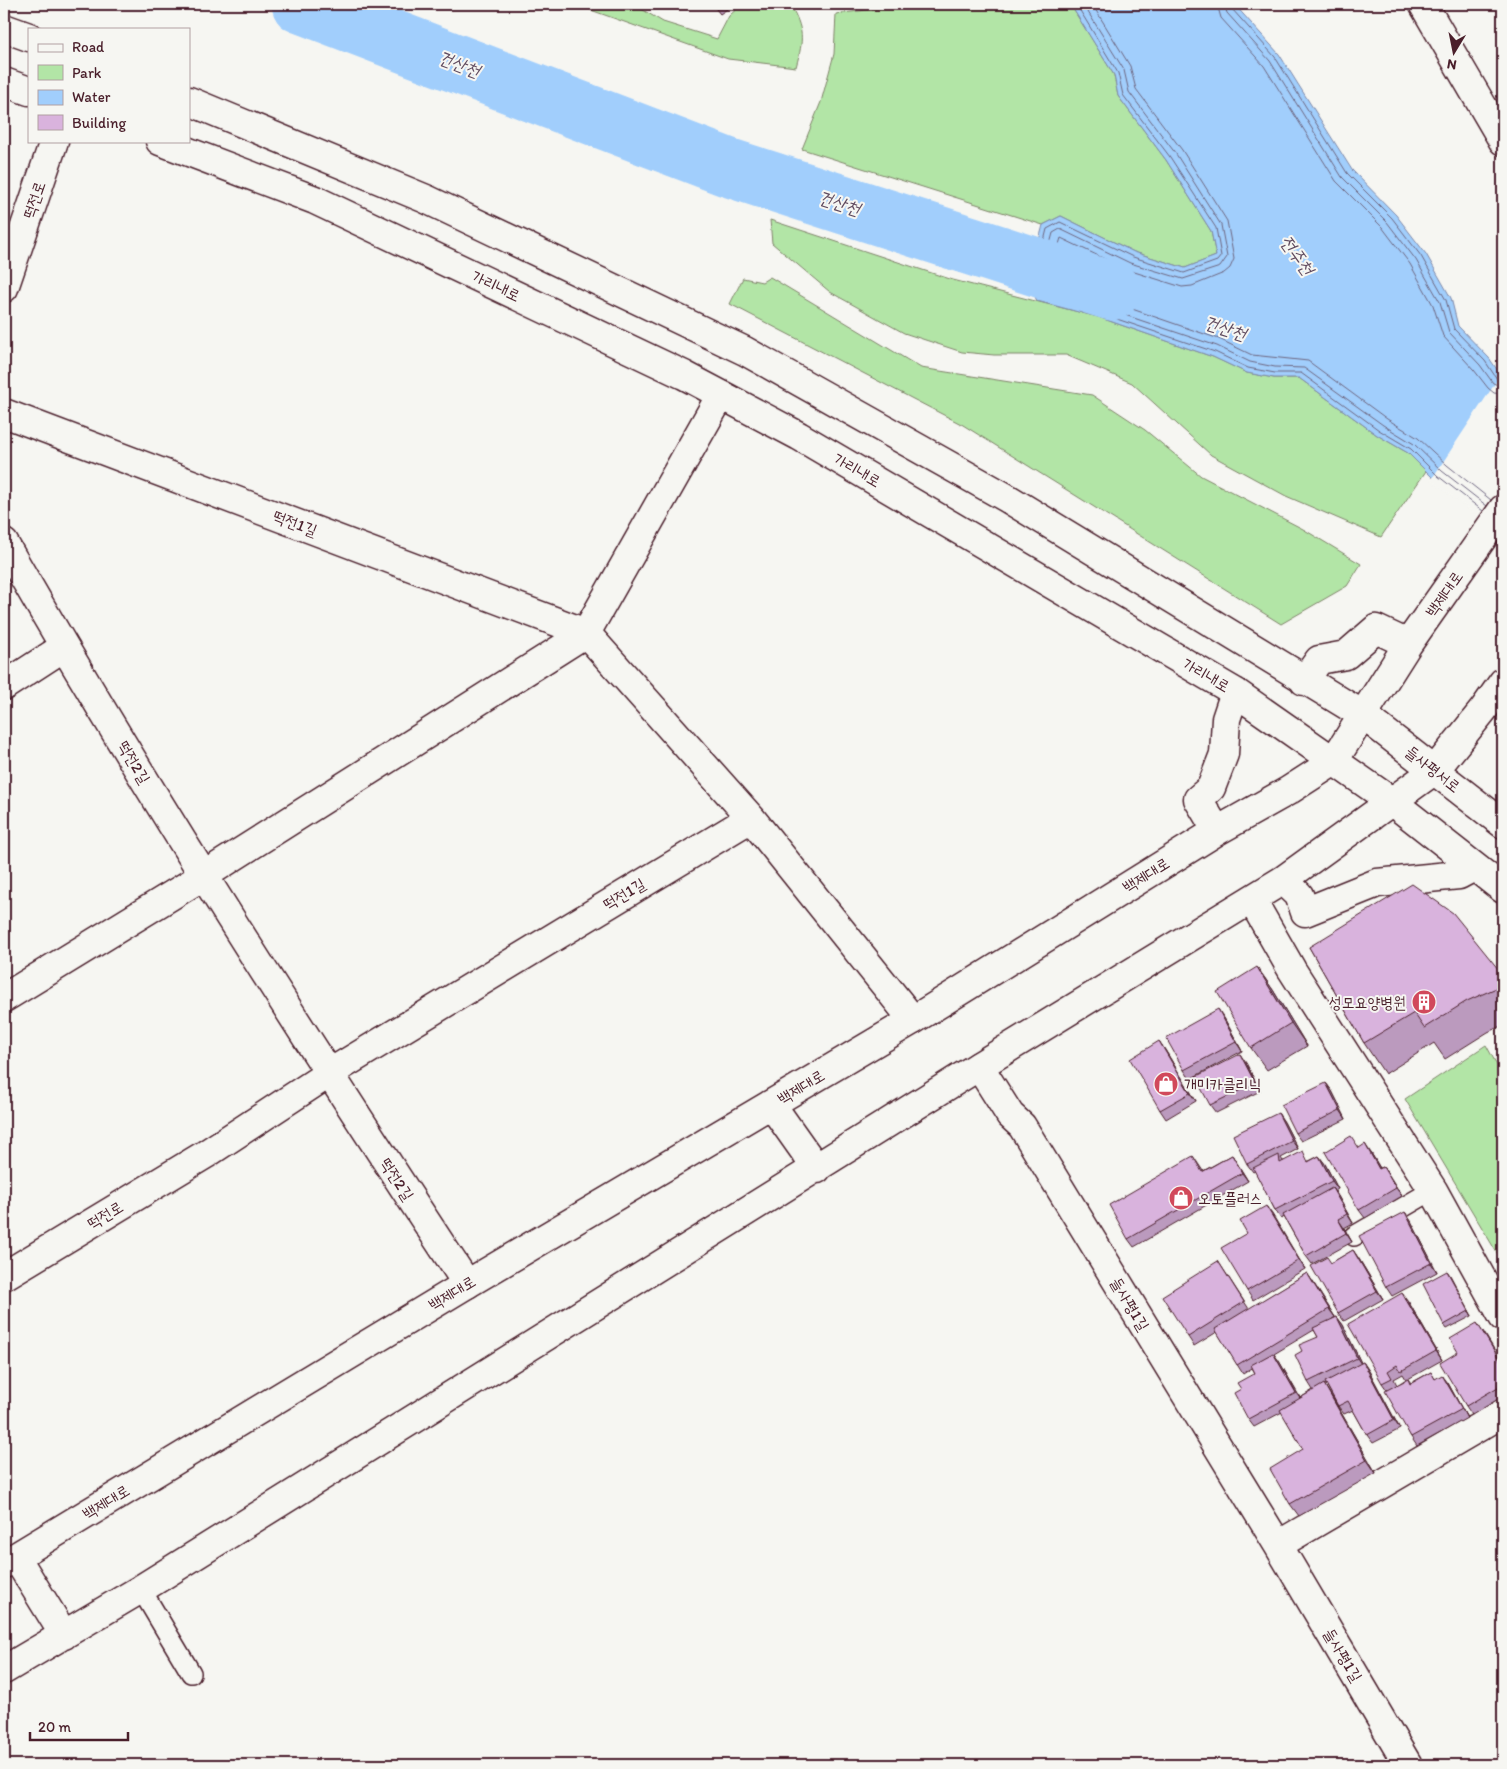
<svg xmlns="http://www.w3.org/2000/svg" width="1507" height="1769" font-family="Itim,'Poor Story',sans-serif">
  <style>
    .green { fill: #b2e5a6; stroke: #7e8268 }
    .water { fill: #a1cefc; stroke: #7e88a8 }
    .pier { fill: #f6f6f2 }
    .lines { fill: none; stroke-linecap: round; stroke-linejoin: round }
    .shore { stroke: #6d657f; stroke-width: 1 }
    .river { stroke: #a1cefc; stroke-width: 59 }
    .lane-casing { stroke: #4a1f2b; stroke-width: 22 }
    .street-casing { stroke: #4a1f2b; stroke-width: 31 }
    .secondary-casing { stroke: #4a1f2b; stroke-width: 31 }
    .lane { stroke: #f6f6f2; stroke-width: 19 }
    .street { stroke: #f6f6f2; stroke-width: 28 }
    .secondary { stroke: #f6f6f2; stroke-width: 28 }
    .wall { fill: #bb9abe; stroke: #4a1f2b; fill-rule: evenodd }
    .shaded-wall { fill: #987d9b; stroke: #4a1f2b }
    .building { fill: #d9b3dd; stroke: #4a1f2b }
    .labels { text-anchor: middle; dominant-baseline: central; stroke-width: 4; stroke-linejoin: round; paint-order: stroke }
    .street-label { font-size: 16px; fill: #4a1f2b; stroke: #f6f6f2 }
    .poi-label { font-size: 16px; fill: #4a1f2b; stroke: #f6f6f2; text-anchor: start }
    .water-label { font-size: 18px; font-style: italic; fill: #604b5f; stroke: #f6f6f2 }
  </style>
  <rect width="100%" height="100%" fill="#f6f6f2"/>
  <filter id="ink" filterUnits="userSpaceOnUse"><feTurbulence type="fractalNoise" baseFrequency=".02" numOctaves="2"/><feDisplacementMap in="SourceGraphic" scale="10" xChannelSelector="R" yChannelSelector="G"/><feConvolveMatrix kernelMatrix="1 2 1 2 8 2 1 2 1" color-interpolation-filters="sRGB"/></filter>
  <g filter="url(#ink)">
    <path class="green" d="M574,4H633L663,22L717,39L729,16L742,4H790C804,30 804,38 796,67L728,59Z
      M888,4H1070L1114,75L1118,96L1166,160L1211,231L1216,256L1185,268L1134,252L1061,216L1043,225L802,149L821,102L834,54L836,14L882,8Z
      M770,220L953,280L1098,317L1213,357L1247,373L1274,378H1299L1377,435L1408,453L1426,471L1381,537L1286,496L1211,455L1132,383L1066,355H994L962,352L904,333L830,292L772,243Z
      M770,277L921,368L1092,395L1145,430L1201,476L1303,529L1361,564L1347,586L1281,624L963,425L730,304L743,278L762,282Z
      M1486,1045L1503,1076V1263L1405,1099Z"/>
    <path class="water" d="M1070,4H1234L1279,54L1352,170L1396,215L1426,254L1451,298L1458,326L1489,358L1503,378L1434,479L1408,453L1377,435L1299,378H1274L1247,373L1213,357L1098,317L1037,301L1028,282L1043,225L1061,216L1134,252L1185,268L1216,256L1211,231L1166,160L1118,96L1114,75Z"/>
    <path class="pier" d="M1502,373L1503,374V536L1431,480Z"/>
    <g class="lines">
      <path class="shore" d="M1076,4L1118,73L1123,95L1170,157L1216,228L1221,256L1217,261L1184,273L1133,257L1060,222L1047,229L1034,281L1040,296L1099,313L1215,352L1248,368L1275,373H1301L1379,430L1411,449L1438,476L1483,511
        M1083,4L1124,70L1129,92L1176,154L1221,225L1227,257L1220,267L1183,279L1130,263L1060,229L1053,233L1040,281L1045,291L1101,307L1217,346L1250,362L1275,367L1304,368L1383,425L1414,444L1442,471L1487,506
        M1092,4L1130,66L1136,89L1182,150L1227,221L1234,259L1230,268L1224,273L1192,286L1182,287L1128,270L1061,238L1048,280L1050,284L1103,299L1219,339L1252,355L1308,361L1387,419L1418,438L1447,465L1491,500
        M1217,4L1221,18L1264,66L1336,181L1382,227L1410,264L1433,305L1443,336L1474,370L1488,388L1494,393L1503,394
        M1224,4L1227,13L1270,61L1342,177L1387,222L1416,260L1440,302L1449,332L1480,365L1493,383L1503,387
        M1230,4L1232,9L1275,57L1347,173L1392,218L1421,256L1446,300L1454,329L1485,361L1497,379L1503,380"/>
      <path class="river" d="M301,4L727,167L1111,291"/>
      <defs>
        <path id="lane" d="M1354,1236L1433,1190
          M141,1589L191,1673"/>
        <path id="street" d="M4,288L54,141
          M4,413L586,633L751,818L913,1020
          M4,543C149,796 307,1041 467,1284
          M4,686L64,647
          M1252,900L1292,970L1433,1190L1503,1317
          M4,998L203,876L586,633L721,395
          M979,1066L1010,1115L1022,1126L1278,1545L1408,1765
          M4,1276L206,1154L328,1074L751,818
          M1278,1545L1503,1413"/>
        <path id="secondary" d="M1423,4L1503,141
          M4,28L29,37
          M4,82L29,91
          M189,101L426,199L745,351L1007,498L1363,715L1503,824
          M160,141L315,200L684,375L799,436L1235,692L1391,801L1503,889
          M1304,681L1319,660L1346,655L1376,629L1408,644
          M1217,831L1198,799L1211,788L1224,754L1226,719L1235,692
          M1283,880L1299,895L1305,912L1377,883L1459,875L1474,867
          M771,1104L817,1169
          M16,1557L64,1635
          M4,1564L467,1284L913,1020L1217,831L1288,791L1333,762L1408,644L1503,509
          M4,1670L141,1589L979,1066L1283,880L1435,770L1484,709L1503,682"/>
      </defs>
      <use href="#lane" class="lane-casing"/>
      <use href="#street" class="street-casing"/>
      <use href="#secondary" class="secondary-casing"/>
      <use href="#lane" class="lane"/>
      <use href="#street" class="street"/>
      <use href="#secondary" class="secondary"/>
    </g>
    <path class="wall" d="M712,4H734L720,14Z
      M1309,947L1503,975V1025L1488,1032L1445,1059L1434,1043L1385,1074L1364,1043Z
      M1257,967L1273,990L1307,1046L1267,1070L1251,1048Z
      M1224,1018L1242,1051L1190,1079L1184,1070Z
      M1159,1041L1165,1050L1196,1101L1166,1119L1160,1110Z
      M1246,1063L1260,1091L1216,1113L1210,1105Z
      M1326,1083L1332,1091L1346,1119L1301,1141L1295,1133Z
      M1278,1113L1284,1122L1298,1149L1281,1158L1283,1161H1309L1319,1156L1325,1164L1338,1189L1335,1191L1353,1223L1344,1228L1352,1242L1312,1264L1306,1256L1284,1217L1281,1219L1275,1210L1255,1171L1253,1172L1247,1164Z
      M1359,1148L1371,1153L1380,1168L1383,1167L1402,1196L1365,1218L1359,1210Z
      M1232,1155L1248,1181L1134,1247L1128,1239L1193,1156L1203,1171Z
      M1266,1206L1305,1269L1253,1300L1247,1291V1233Z
      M1405,1212L1411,1221L1437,1272L1392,1296L1386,1287Z
      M1353,1250L1359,1259L1383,1299L1344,1321L1338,1313L1331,1263Z
      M1218,1261L1249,1309L1307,1273L1335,1317L1331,1320L1337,1317L1343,1325L1361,1363L1363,1362L1369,1371L1400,1429L1373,1443L1367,1435L1353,1410L1344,1414L1338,1406L1326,1384L1324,1385L1332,1397L1376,1473L1299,1516L1290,1504L1303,1449L1282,1412L1254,1427L1248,1419L1241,1389L1255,1373L1252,1368L1243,1374L1217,1332L1194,1346L1188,1337ZM1314,1330L1318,1337L1302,1351L1308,1382L1313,1390L1300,1398L1279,1361L1274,1354Z
      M1447,1271L1472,1316L1447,1329L1444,1325Z
      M1408,1301L1442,1360L1408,1379L1411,1383L1431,1372L1435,1379L1448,1383L1467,1418L1417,1446L1411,1437L1387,1390L1382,1383ZM1403,1374L1406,1379L1397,1385L1394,1379Z
      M1483,1331L1503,1364V1396L1472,1415L1466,1406L1458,1352Z"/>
    <path class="shaded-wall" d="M1257,967L1273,990L1307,1046L1291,1023Z
      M1218,1009L1224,1018L1242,1051L1236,1042Z
      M1159,1041L1165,1050L1196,1101L1190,1093Z
      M1240,1054L1246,1063L1260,1091L1255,1083Z
      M1326,1083L1332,1091L1346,1119L1340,1110Z
      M1278,1113L1284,1122L1298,1149L1292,1141Z
      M1365,1144L1371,1153L1385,1177L1379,1169Z
      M1232,1155L1237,1163L1248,1181L1242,1173Z
      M1319,1156L1325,1164L1338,1189L1332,1181Z
      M1383,1167L1389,1175L1402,1196L1396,1188Z
      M1332,1188L1338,1196L1353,1223L1347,1214Z
      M1266,1206L1272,1214L1305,1269L1299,1260Z
      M1405,1212L1411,1221L1437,1272L1431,1263Z
      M1338,1219L1344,1228L1352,1242L1346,1233Z
      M1353,1250L1359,1259L1383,1299L1377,1291Z
      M1447,1271L1450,1275L1472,1316L1469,1311Z
      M1307,1273L1313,1282L1335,1317L1329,1309Z
      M1402,1293L1408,1301L1442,1360L1436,1351Z
      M1337,1317L1343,1325L1363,1367L1357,1358Z
      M1477,1323L1503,1364V1394L1498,1387Z
      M1273,1353L1279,1361L1302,1401L1296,1393Z
      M1363,1362L1369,1371L1400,1429L1394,1420Z
      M1442,1375L1448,1383L1467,1418L1462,1409Z
      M1324,1384L1332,1397L1376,1473L1367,1460Z"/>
    <path class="building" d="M1412,884L1453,913L1503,975V985L1467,1001L1424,1028L1414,1013L1364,1043L1309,947Z
      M1257,967L1291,1023L1251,1048L1217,992Z
      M1218,1009L1236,1042L1184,1070L1166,1038Z
      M1159,1041L1190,1093L1160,1110L1130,1059Z
      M1240,1054L1255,1083L1210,1105L1195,1077Z
      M1326,1083L1340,1110L1295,1133L1281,1105Z
      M1278,1113L1292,1141L1247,1164L1233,1135Z
      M1351,1136L1359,1148L1365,1144L1379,1169L1383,1167L1396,1188L1359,1210L1325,1152Z
      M1303,1151L1308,1162L1319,1156L1332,1181L1275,1210L1253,1168L1279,1155L1280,1163Z
      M1232,1155L1242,1173L1128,1239L1109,1205L1193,1156L1202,1172Z
      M1332,1188L1347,1214L1338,1219L1346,1233L1306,1256L1283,1215Z
      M1266,1206L1299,1260L1247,1291L1221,1248L1247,1233L1240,1221Z
      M1405,1212L1431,1263L1386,1287L1359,1236Z
      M1353,1250L1377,1291L1338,1313L1311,1266L1327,1257L1331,1263Z
      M1218,1261L1244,1302L1188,1337L1162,1296Z
      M1447,1271L1469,1311L1444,1325L1423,1284Z
      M1307,1273L1329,1309L1237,1365L1215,1329Z
      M1402,1293L1436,1351L1401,1371L1397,1365L1388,1371L1392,1378L1382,1383L1348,1324Z
      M1337,1317L1357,1358L1308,1382L1295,1355L1302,1351L1299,1345L1318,1337L1313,1328Z
      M1477,1323L1503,1365L1498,1387L1466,1406L1440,1363L1458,1352L1450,1339Z
      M1273,1353L1296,1393L1248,1419L1234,1393L1241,1389L1237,1383L1255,1373L1251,1365Z
      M1363,1362L1394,1420L1367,1435L1348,1401L1338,1406L1325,1382Z
      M1431,1372L1435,1379L1442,1375L1462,1409L1411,1437L1385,1391L1408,1379L1410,1384Z
      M1324,1384L1367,1460L1290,1504L1270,1469L1303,1449L1280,1410Z"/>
  </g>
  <defs>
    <symbol id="building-disc" viewBox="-11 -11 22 22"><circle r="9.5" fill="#d1495b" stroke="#f6f6f2"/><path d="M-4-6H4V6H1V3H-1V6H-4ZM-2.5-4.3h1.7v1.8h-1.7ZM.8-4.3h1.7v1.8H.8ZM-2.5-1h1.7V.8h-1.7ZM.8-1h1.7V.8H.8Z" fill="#fff"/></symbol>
    <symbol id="shop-disc" viewBox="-11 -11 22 22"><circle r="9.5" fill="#d1495b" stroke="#f6f6f2"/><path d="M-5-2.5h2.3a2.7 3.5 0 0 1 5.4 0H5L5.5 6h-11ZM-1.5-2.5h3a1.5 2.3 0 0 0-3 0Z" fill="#fff"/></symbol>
  </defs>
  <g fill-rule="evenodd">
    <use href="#building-disc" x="1410" y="988" width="28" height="28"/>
    <use href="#shop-disc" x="1152" y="1070" width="28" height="28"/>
    <use href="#shop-disc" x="1167" y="1184" width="28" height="28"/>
  </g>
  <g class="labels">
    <g class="street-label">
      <text transform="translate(34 200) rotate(-71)">떡전로</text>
      <text transform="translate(496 286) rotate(25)">가리내로</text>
      <text transform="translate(857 470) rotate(30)">가리내로</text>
      <text transform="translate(295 523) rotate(21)">떡전1길</text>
      <text transform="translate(1444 594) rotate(-55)">백제대로</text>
      <text transform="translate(1206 675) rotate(30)">가리내로</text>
      <text transform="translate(134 762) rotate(59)">떡전2길</text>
      <text transform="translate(1433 769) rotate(38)">들사평서로</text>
      <text transform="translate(1146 875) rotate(-32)">백제대로</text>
      <text transform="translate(624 894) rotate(-31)">떡전1길</text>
      <text transform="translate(801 1087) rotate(-31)">백제대로</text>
      <text transform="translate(397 1179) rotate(57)">떡전2길</text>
      <text transform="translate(105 1215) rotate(-31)">떡전로</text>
      <text transform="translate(452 1293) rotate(-31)">백제대로</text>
      <text transform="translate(1130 1304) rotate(59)">들사평1길</text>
      <text transform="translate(106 1502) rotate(-31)">백제대로</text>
      <text transform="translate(1343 1655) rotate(59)">들사평1길</text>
    </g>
    <g class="poi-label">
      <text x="1406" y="1002" text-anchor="end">성모요양병원</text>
      <text x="1184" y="1084">개미카클리닉</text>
      <text x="1198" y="1198">오토플러스</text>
    </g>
    <g class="water-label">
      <text transform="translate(459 64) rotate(21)">건산천</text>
      <text transform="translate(839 203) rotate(18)">건산천</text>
      <text transform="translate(1297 255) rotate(54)">전주천</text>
      <text transform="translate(1225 328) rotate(18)">건산천</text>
    </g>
  </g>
  <rect width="1507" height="1769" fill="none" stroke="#f6f6f2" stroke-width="20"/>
  <rect x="10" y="10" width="1487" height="1749" fill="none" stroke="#4a1f2b" stroke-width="2" filter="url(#ink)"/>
  <rect x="28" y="28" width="162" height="115" fill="#f6f6f2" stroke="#b1a0a2"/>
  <rect x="38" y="44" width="25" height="8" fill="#f6f6f2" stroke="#b1a0a2"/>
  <text x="72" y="52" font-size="15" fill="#4a1f2b">Road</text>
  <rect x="38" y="65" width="25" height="15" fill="#b2e5a6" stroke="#b1a0a2"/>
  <text x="72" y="78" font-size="15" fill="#4a1f2b">Park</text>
  <rect x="38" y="90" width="25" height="15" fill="#a1cefc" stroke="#b1a0a2"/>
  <text x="72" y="102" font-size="15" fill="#4a1f2b">Water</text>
  <rect x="38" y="115" width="25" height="15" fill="#d9b3dd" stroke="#b1a0a2"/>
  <text x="72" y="128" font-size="15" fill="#4a1f2b">Building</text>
  <g transform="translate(1454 52) rotate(190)" stroke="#f6f6f2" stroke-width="4" paint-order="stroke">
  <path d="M0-4L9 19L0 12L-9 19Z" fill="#4a1f2b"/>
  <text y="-8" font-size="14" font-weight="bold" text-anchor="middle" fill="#4a1f2b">N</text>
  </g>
  <path d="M30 1732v8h98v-8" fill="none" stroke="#4a1f2b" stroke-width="2.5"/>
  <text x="38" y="1732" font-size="15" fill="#4a1f2b" stroke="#f6f6f2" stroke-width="4" paint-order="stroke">20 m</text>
</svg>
